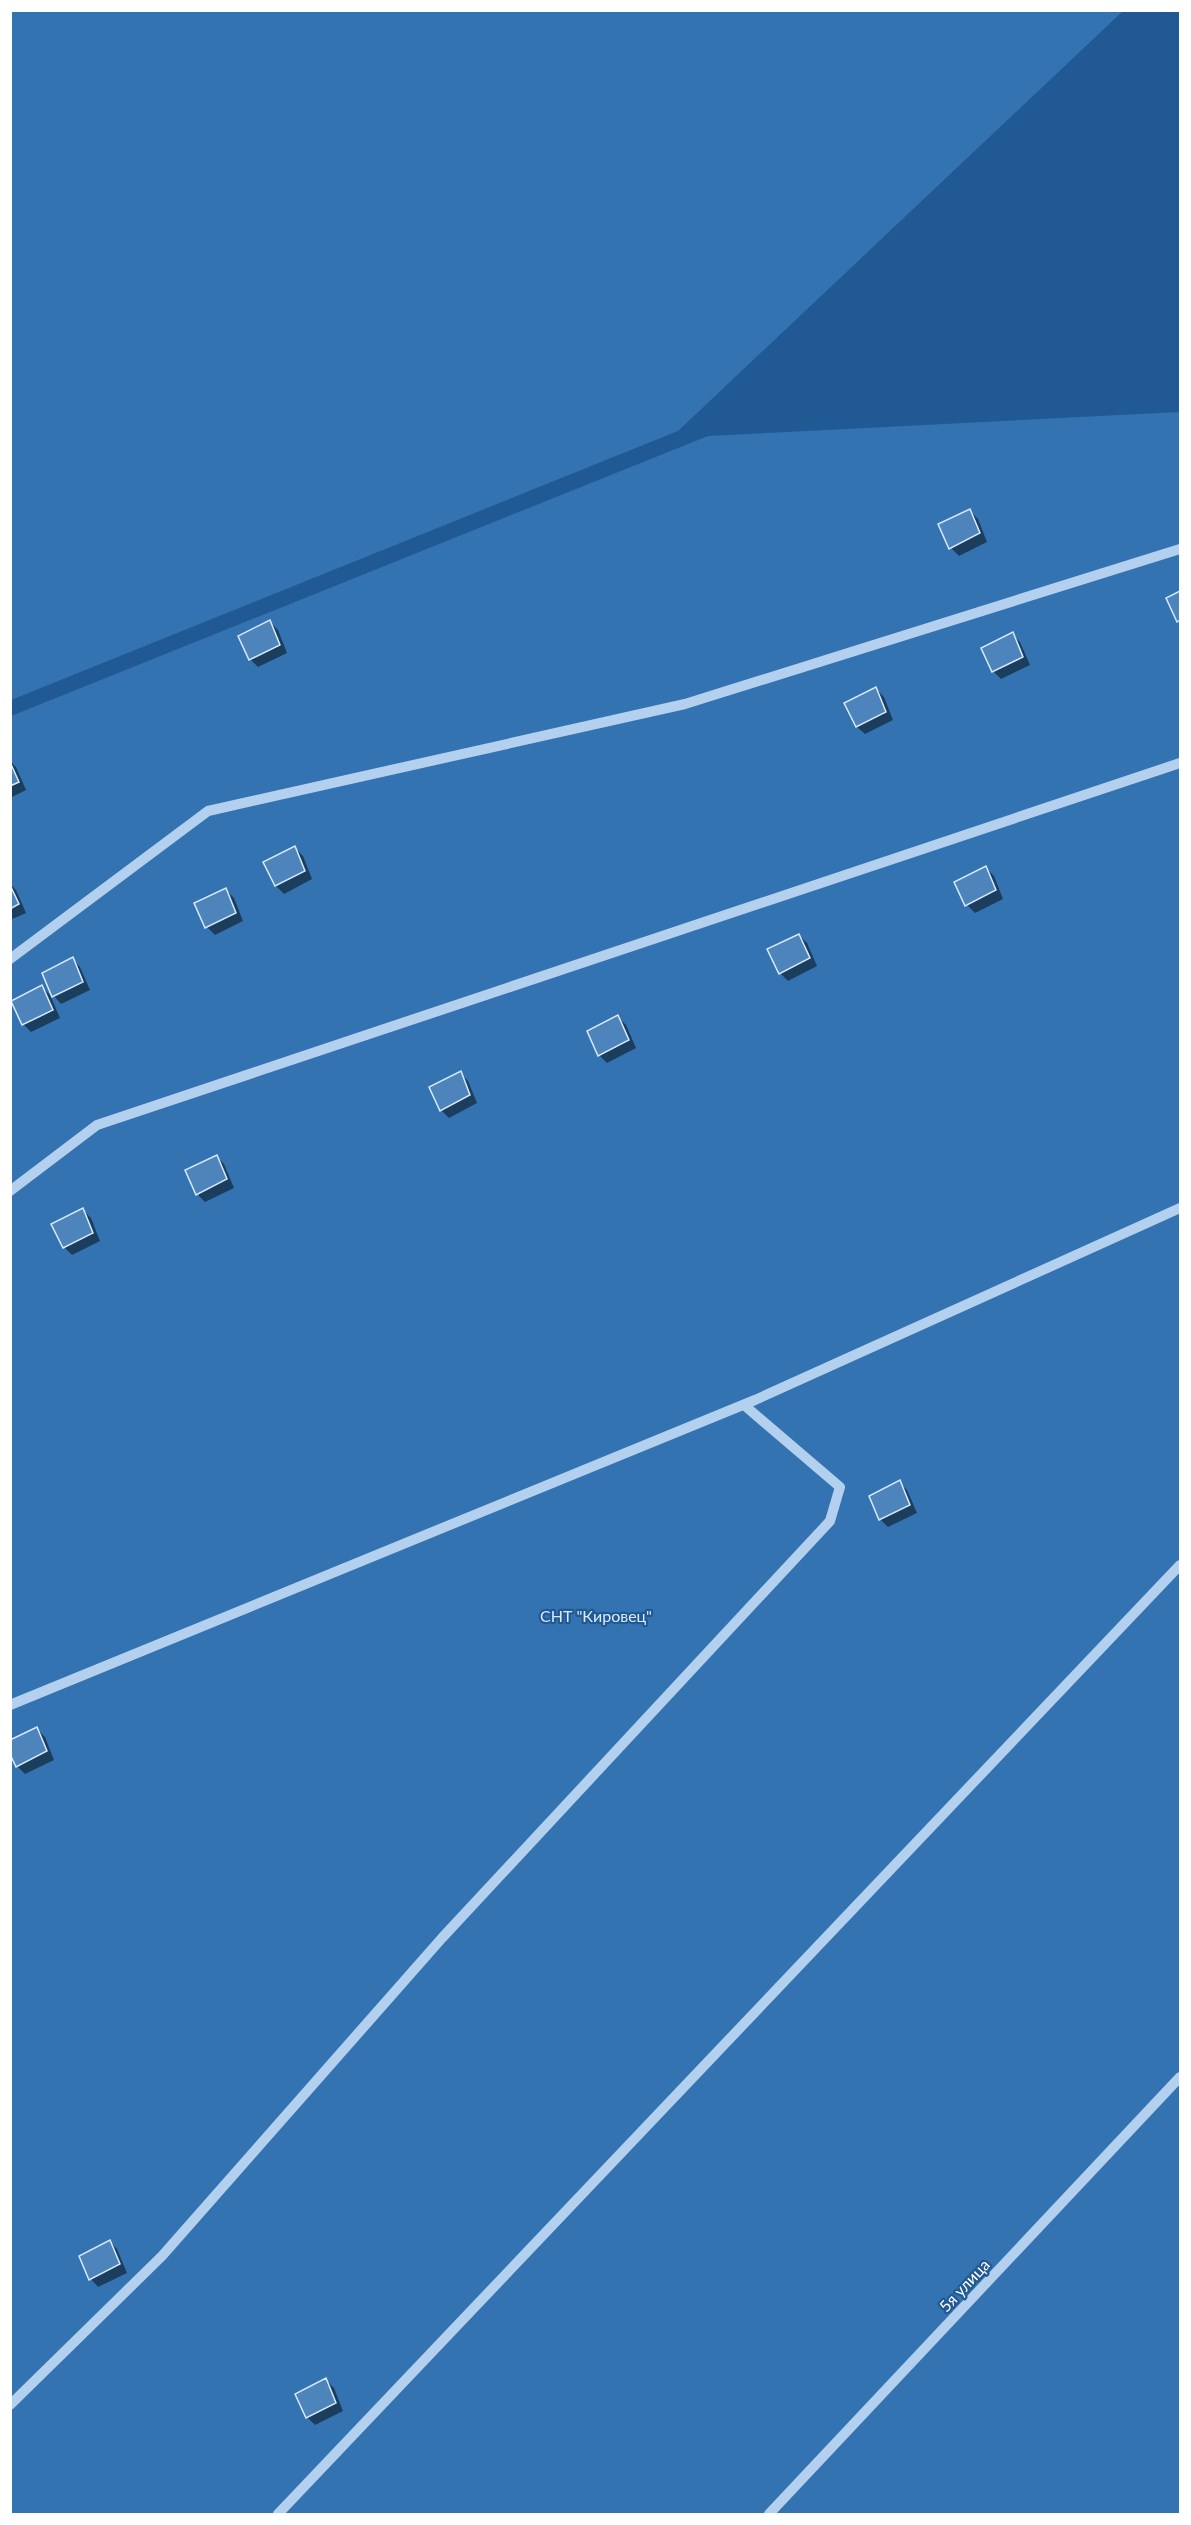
<svg xmlns="http://www.w3.org/2000/svg" width="1191" height="2525" font-family="Lato,sans-serif">
  <style>
    .green { fill: #3473b1 }
    .shadow { fill: #0007 }
    .building { fill: #4d84bc; stroke: #d9e9fa; stroke-width: 1.5 }
    .lines { fill: none; stroke-linecap: round; stroke-linejoin: round }
    .minor { stroke: #b3d1ee; stroke-width: 10 }
    .labels { text-anchor: middle; dominant-baseline: central; stroke-width: 4.5; stroke-linejoin: round; paint-order: stroke }
    .park-label { font-size: 16px; fill: #d9e9fa; stroke: #205993 }
    .street-label { font-size: 16px; fill: #fff; stroke: #205993 }
  </style>
  <rect width="100%" height="100%" fill="#205993"/>
  <path class="green" d="M11,10H1123V11L678,431L11,700Z
    M1180,412V2514H11V716L708,436Z"/>
  <path class="shadow" d="M970,511L978,519L987,542L959,556L951,548L940,525Z
    M270,622L278,630L287,653L258,667L250,659Z
    M1012,634L1020,642L1030,665L1001,679L993,671Z
    M876,689L884,697L893,720L865,734L857,727Z
    M10,761L16,767L26,790L10,798Z
    M295,848L303,856L312,879L284,894L276,886L265,863Z
    M986,868L994,876L1003,899L975,913L967,905L956,882Z
    M10,884L16,890L26,913L10,920Z
    M226,890L234,898L243,921L215,935L207,927Z
    M799,935L807,943L817,966L788,981L780,973Z
    M72,959L80,967L90,990L61,1004L54,996L44,974Z
    M42,987L50,995L60,1018L31,1032L23,1024Z
    M618,1017L626,1025L636,1048L607,1063L599,1055Z
    M460,1073L468,1081L477,1103L449,1118L441,1110Z
    M216,1156L224,1164L234,1188L205,1202L197,1194Z
    M83,1210L91,1218L100,1241L72,1255L64,1247Z
    M899,1482L907,1490L917,1513L888,1527L880,1519L871,1497Z
    M37,1729L45,1737L54,1760L25,1774L17,1766Z
    M110,2242L117,2249L127,2273L98,2287L91,2279Z
    M326,2380L334,2388L343,2411L315,2425L307,2417Z"/>
  <path class="building" d="M970,509L980,533L949,549L938,524Z
    M1180,591V620L1177,622L1166,598Z
    M270,620L280,645L249,660L238,636Z
    M1013,632L1023,657L992,672L981,648Z
    M876,687L886,712L856,727L844,703Z
    M10,762L19,782L10,786Z
    M295,846L305,871L275,886L263,862Z
    M986,866L996,890L965,906L954,882Z
    M10,885L19,904L10,909Z
    M226,888L236,913L205,928L194,903Z
    M799,934L810,958L779,974L767,949Z
    M73,957L83,982L52,997L42,973Z
    M42,985L53,1010L22,1025L11,1001Z
    M618,1015L629,1040L598,1056L587,1031Z
    M461,1071L470,1095L440,1111L429,1087Z
    M217,1155L227,1179L196,1195L185,1170Z
    M83,1208L93,1233L63,1248L51,1224Z
    M900,1480L910,1505L879,1520L869,1496Z
    M37,1727L47,1751L16,1767L10,1754V1740Z
    M110,2240L120,2264L89,2280L79,2256Z
    M326,2378L336,2403L306,2418L295,2394Z"/>
  <g class="lines">
    <path class="minor" d="M10,959L208,811L685,704L1180,549
      M10,1191L97,1125L1180,763
      M10,1705L755,1400L1180,1208
      M10,2405L162,2256L442,1938L830,1521L840,1487L744,1405
      M278,2514L1180,1565
      M769,2514L1180,2077"/>
  </g>
  <g class="labels">
    <g class="park-label">
      <text x="596" y="1615">СНТ "Кировец"</text>
    </g>
    <g class="street-label">
      <text transform="translate(964 2285) rotate(-47)">5я улица</text>
    </g>
  </g>
  <rect width="1191" height="2525" fill="none" stroke="#ffffff" stroke-width="24"/>
</svg>
